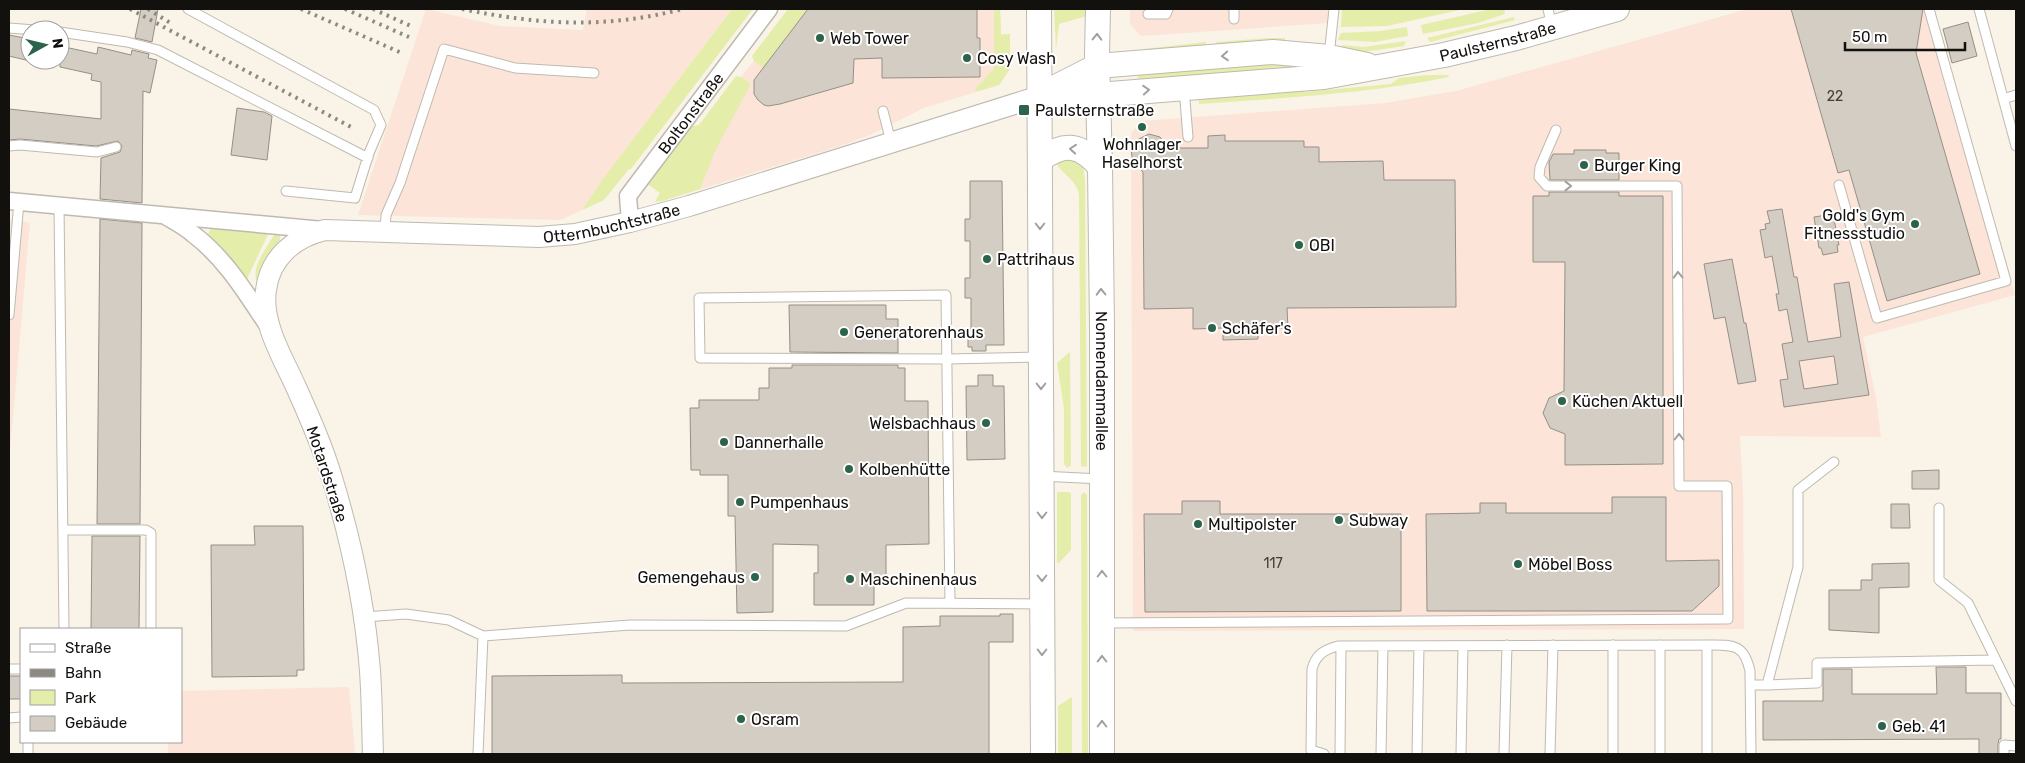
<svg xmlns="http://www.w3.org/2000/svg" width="2025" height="763" font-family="Rubik,sans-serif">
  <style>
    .commercial { fill: #fce4d9 }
    .green { fill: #e5edaa }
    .building { fill: #d3cdc3; stroke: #959086; fill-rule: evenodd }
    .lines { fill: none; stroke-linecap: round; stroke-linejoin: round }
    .service-casing { stroke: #bfbab0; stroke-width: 11 }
    .minor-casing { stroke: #bfbab0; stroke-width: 19 }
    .tertiary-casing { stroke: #bfbab0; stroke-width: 22 }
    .secondary-casing { stroke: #bfbab0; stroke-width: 26 }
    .service { stroke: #fff; stroke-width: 9 }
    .minor { stroke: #fff; stroke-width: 16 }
    .tertiary { stroke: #fff; stroke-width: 20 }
    .secondary { stroke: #fff; stroke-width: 24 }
    .rail { stroke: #8d8881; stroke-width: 4; stroke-dasharray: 2.5 5; stroke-linecap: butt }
    .oneway { stroke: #a1a09f }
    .poi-dot { fill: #2c634b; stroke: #fff; stroke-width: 2 }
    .labels { text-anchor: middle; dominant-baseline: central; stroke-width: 4; stroke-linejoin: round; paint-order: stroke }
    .number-label { font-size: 14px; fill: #43403b }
    .poi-label { font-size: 16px; fill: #13110e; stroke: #fff; text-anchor: start }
    .street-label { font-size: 16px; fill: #13110e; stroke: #fff }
  </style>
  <rect width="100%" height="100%" fill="#f9f3e8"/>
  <path class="commercial" d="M426,9L500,26L583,30L587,9H732L602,180L582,210L560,220L358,215Z
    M808,9H1000L1001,34H1010V69L999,85L924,108L870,135L837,147L662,201L750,84L741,77L754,61L763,67Z
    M1130,9H1328V23L1141,36L1130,24Z
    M1748,9H1934L2015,295L1863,337L1876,398L1881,437L1740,436L1743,493L1744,629L1133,631L1131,133L1142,121L1385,103L1456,91Z
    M9,219L30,223L9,462Z
    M349,687L355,754H168V742H181V691Z"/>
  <path class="green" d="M732,9H753L631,169H629L604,200L582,210L602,180Z
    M788,9H808L763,68L754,61L752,56Z
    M994,9H1000L1001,35L1010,34V69L999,85L975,92V89L994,69Z
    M1054,9H1090V15L1059,24L1056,49Z
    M1342,9H1464L1387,26L1341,27Z
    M1491,9H1504L1505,14L1478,23L1423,34L1421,25Z
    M1514,17L1515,20L1430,42L1427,38Z
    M1407,27L1408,36L1375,42L1338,40L1341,33L1381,31Z
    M1270,38H1285V43L1217,47L1216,42Z
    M1406,41L1404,46L1363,52L1342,50V45L1364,47Z
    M1206,42V47L1144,52V49Z
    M1291,63L1323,67L1138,83V74Z
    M1427,75H1448L1449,77C1365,94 1283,98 1199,104L1198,95L1299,88L1305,92L1391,84L1399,78Z
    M736,76L741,77L751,84L716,149L700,189L662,201L655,202L660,193L646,183L688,127L699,125Z
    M1062,159L1074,160L1079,165H1083L1085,180L1087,466L1084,467L1081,466L1079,195C1077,180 1064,176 1057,164Z
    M211,228L269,232L247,279L223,249L208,234Z
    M275,233L280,236V240L263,263L257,281C250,267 269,245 275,233Z
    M1070,352L1071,465L1067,468L1064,464V408L1057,363Z
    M1058,492H1069L1071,494V550L1059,563H1057V494Z
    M1084,492L1087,495L1088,754H1082L1081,495Z
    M1072,697V754H1058V706Z"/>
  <path class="building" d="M141,9H158L152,42L135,38Z
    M808,9H977V38H980V77L882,78V58L854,59L853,83L780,104L768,106L764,105L758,100L754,94V80Z
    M1791,9H1923L1916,53L1980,274L1887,301L1849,170L1838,173Z
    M1968,22L1977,56L1952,63L1943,29Z
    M9,35L30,39V61L9,56Z
    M60,46L97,54L98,47L131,55L132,50L149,54L148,58L157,60L150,93L143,91L142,203L100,199L101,158L120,152L122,146L118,141L96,146L20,139L9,140V109L101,119V82L91,80L92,74L60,67Z
    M237,108L264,112L272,116L267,160L231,155Z
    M1149,134L1160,137L1168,148H1208V136L1225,135V141H1304V147H1319V162L1383,161L1384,180H1455L1456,307L1287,308L1288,328H1258V339L1223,340V328L1193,329V308L1144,309L1143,172L1133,162L1131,150L1135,141Z
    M1574,150H1606V153H1619V180H1550L1549,162L1553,154H1574Z
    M970,181H1002L1004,345H986V351H972V347H968V329H971V298H965V278H970V241H965V219H970Z
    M1549,192H1619V196H1663V464L1565,465V434L1550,428L1543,413L1549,398L1564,391L1565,262H1533V196H1549Z
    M1782,209L1794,277H1797L1808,342L1841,337L1834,284L1849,282L1869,395L1784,407L1780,380L1788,379L1782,344L1793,342L1787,309L1779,311L1776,294H1779L1772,256L1765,258L1760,230L1766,229L1765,224L1770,223L1767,211ZM1834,356L1838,384L1804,389L1799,361Z
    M1833,214L1839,245H1837L1838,252L1823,255L1821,248H1819L1814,217Z
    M100,219L142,223L140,524H97Z
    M1732,259L1744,323H1746L1756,381L1738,384L1725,317L1714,319L1704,264Z
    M789,305H886V319H898V353L790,352Z
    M792,365H898V368H905V401H928L929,544L886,545V585H874V605H814V573H818V545L773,544V612L737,613L735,516H728V475H700V470H691L690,408H699V400H759V388H769V368H792Z
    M978,375H993V386H1004L1005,459L967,460L966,386H978Z
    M1939,470V489H1912V471Z
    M1612,497H1666V561L1719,560V586L1692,611H1427L1426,514L1480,513V503H1506V513H1612Z
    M1182,501H1220V514H1401V611L1145,612L1144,514H1182Z
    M1891,504H1909L1910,528H1891Z
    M254,526H303L304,670H297V676L212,677L211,545H255Z
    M92,536H140L139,629H91Z
    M1909,563V587L1879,588V633L1829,630V590H1861V580H1872V564Z
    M1000,614H1013V642H989V754H492V676L622,675V683L903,682V627L940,626V616H1000Z
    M1936,667H1966V693H2001V739H1999L1998,744V754H1979V739L1763,740V701H1823V669H1852V694H1937Z
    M9,676H21V699H9Z"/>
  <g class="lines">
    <defs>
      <path id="service" d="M188,9L374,110L381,125L369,153L355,198L286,191
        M1234,9V19
        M1548,9L1552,27
        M1979,9L2016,146
        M1148,14H1166L1168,9
        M9,28L35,30
        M60,32L127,42L158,50L368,158
        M1329,56L1334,9
        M1184,88L1188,137
        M2003,99L2016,95
        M883,111L891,142
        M9,146L20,145L97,152L116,147
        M1839,185L1877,318L2006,281L1929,9
        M59,206L64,629
        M385,232L386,215L400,183L444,49L515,68L594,73
        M9,315L19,202
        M1041,476L1101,479
        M1939,508V580L1968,603L2016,701
        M63,530H146L151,533V629
        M950,603L946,295L699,298L700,358L947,359L1040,357
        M364,617L406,614L449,620L483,636
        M1102,623L1728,619L1727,486H1679L1677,186H1547L1539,177L1540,167L1556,130
        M1613,645V754
        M1660,645V754
        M1707,645V754
        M9,669H21
        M1751,685H1767L1798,567V490L1834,462
        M1767,685L1817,683V663L1996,660
        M9,718L21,717
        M28,742V754
        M478,754L483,636L630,625L846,626L906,603L1042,604
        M1324,754L1311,750L1312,669C1316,655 1323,650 1338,646L1707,645C1732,645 1744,643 1750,671L1751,754
        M1340,754L1341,646
        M1381,754L1383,646
        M1417,754L1419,646
        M1461,754L1463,646
        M1504,754L1507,645
        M1550,754L1553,645
        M2004,754V745L2016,746"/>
      <g id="minor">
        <path d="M9,201L323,230"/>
        <path d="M167,217C176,222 185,227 193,234C225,258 246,293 268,326"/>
        <path id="s1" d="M630,222L628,196L769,9"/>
      </g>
      <g id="tertiary">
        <path id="s2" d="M373,754C372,727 372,699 370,671C365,606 351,540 332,478C323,447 309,416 296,387C283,358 261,323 266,290C270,257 295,237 325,230L539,237L575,234L630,222L689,206L1040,96"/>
      </g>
      <g id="secondary">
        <path d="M1039,9L1043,754"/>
        <path id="s3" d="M1098,9L1097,55L1100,167L1102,327V754"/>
        <path d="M1042,94L1097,66L1273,52L1329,57L1367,65"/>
        <path id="s4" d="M1040,96L1098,95L1324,77L1444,55L1516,38L1617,9"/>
        <path d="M1041,159C1065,142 1081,144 1100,167"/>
      </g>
    </defs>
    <use href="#service" class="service-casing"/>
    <use href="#minor" class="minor-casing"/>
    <use href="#tertiary" class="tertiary-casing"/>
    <use href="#secondary" class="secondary-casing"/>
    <use href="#service" class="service"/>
    <use href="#minor" class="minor"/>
    <use href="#tertiary" class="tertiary"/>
    <use href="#secondary" class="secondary"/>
    <path class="rail" d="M130,9L351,127
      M148,9L172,24
      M301,9L404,54
      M345,9L409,37
      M373,9L413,27
      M462,9C542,25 603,29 683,9"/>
  </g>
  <defs><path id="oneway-chevron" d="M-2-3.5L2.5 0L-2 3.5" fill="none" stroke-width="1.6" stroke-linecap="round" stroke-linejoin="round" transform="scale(1.25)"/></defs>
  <g class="oneway">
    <use href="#oneway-chevron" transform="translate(1097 37) rotate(-89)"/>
    <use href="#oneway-chevron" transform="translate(1225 56) rotate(176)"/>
    <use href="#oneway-chevron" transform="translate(1146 90) rotate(-4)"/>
    <use href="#oneway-chevron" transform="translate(1073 149) rotate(-175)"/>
    <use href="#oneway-chevron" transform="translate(1568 186)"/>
    <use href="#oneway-chevron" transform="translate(1040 226) rotate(90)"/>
    <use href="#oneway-chevron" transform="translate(1678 275) rotate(-91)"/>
    <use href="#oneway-chevron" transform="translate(1101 292) rotate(-91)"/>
    <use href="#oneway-chevron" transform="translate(1041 386) rotate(90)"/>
    <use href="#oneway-chevron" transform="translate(1679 437) rotate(-90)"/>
    <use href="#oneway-chevron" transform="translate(1042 515) rotate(90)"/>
    <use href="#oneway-chevron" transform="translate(1102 574) rotate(-90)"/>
    <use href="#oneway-chevron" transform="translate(1042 578) rotate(90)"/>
    <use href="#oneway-chevron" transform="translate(1042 652) rotate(90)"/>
    <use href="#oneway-chevron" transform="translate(1102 659) rotate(-90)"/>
    <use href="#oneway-chevron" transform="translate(1102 724) rotate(-90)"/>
  </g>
  <g class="poi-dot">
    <circle cx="820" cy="38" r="5"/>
    <circle cx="967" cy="58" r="5"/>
    <rect x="1018" y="104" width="12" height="12" rx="2.5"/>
    <circle cx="1142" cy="127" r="5"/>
    <circle cx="1584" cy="165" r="5"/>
    <circle cx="1915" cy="224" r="5"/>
    <circle cx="1299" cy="245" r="5"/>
    <circle cx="987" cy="259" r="5"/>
    <circle cx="1212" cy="328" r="5"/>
    <circle cx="844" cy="332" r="5"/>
    <circle cx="1562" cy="401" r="5"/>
    <circle cx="986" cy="423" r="5"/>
    <circle cx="724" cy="442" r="5"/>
    <circle cx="849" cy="469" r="5"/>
    <circle cx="740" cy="502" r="5"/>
    <circle cx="1339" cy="520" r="5"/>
    <circle cx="1198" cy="524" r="5"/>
    <circle cx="1518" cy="564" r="5"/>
    <circle cx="755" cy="577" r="5"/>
    <circle cx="850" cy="579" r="5"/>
    <circle cx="741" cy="719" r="5"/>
    <circle cx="1882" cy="726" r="5"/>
  </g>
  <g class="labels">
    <g class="number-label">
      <text x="1835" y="96">22</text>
      <text x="1273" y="563">117</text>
    </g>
    <g class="poi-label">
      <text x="830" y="38">Web Tower</text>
      <text x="977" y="58">Cosy Wash</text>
      <text x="1035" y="110">Paulsternstraße</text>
      <text x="1142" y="144" text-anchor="middle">Wohnlager<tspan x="1142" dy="18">Haselhorst</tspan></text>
      <text x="1594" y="165">Burger King</text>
      <text x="1905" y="215" text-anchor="end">Gold's Gym<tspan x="1905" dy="18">Fitnessstudio</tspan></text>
      <text x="1309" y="245">OBI</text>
      <text x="997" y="259">Pattrihaus</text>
      <text x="1222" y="328">Schäfer's</text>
      <text x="854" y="332">Generatorenhaus</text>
      <text x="1572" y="401">Küchen Aktuell</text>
      <text x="976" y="423" text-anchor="end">Welsbachhaus</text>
      <text x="734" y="442">Dannerhalle</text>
      <text x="859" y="469">Kolbenhütte</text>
      <text x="750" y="502">Pumpenhaus</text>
      <text x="1349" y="520">Subway</text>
      <text x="1208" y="524">Multipolster</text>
      <text x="1528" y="564">Möbel Boss</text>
      <text x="745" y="577" text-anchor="end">Gemengehaus</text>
      <text x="860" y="579">Maschinenhaus</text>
      <text x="751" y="719">Osram</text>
      <text x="1892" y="726">Geb. 41</text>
    </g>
    <g class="street-label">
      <text stroke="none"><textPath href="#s4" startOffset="462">Paulsternstraße</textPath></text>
      <text stroke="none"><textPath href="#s1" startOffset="130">Boltonstraße</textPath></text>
      <text stroke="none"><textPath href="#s2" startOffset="859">Otternbuchtstraße</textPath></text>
      <text stroke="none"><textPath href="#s3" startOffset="372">Nonnendammallee</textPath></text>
      <text transform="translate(327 474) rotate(72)">Motardstraße</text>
    </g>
  </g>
  <rect width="2025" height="763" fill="none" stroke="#13110e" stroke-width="20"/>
  <rect x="20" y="628" width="162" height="115" fill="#ffffff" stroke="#a1a09f"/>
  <rect x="30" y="644" width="25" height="8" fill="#ffffff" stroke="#a1a09f"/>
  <text x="65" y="653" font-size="15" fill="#13110e">Straße</text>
  <rect x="30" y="669" width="25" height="8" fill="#8d8881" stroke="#a1a09f"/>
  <text x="65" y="678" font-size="15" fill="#13110e">Bahn</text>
  <rect x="30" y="690" width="25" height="15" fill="#e5edaa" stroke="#a1a09f"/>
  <text x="65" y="703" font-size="15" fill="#13110e">Park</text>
  <rect x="30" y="716" width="25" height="15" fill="#d3cdc3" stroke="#a1a09f"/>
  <text x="65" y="728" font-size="15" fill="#13110e">Gebäude</text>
  <g transform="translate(45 45) rotate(82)"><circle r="24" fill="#ffffff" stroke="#a1a09f"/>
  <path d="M0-4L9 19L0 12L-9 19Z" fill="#2c634b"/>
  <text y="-8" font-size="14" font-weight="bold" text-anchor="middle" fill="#13110e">N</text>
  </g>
  <path d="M1845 42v8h120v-8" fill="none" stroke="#13110e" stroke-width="2.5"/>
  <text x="1852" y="42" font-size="15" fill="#13110e" stroke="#ffffff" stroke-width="4" paint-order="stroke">50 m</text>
</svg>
